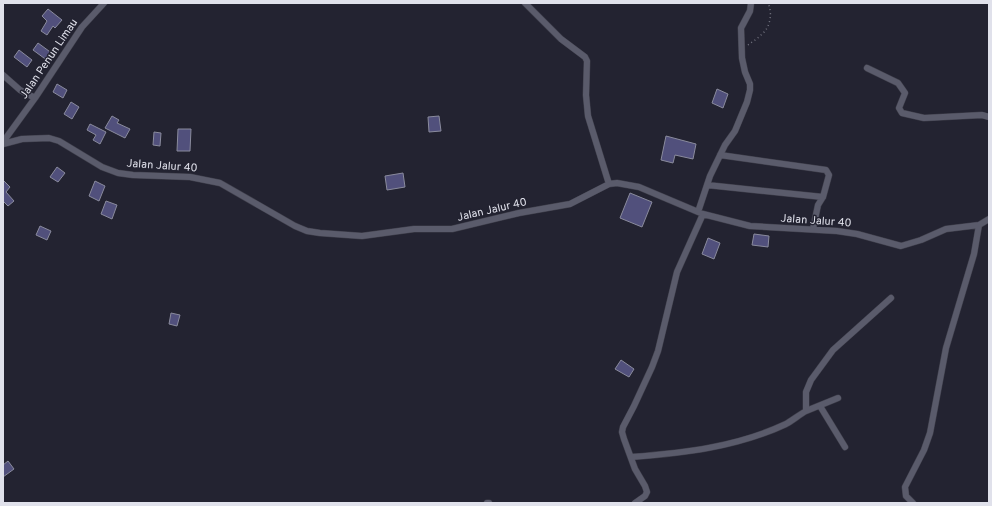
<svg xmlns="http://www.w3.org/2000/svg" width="992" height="506" font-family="Overpass,sans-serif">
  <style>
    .building { fill: #51507c; stroke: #8a8b9d }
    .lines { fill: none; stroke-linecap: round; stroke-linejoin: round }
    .minor-casing { stroke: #3f3f4b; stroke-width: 7 }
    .path { stroke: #737480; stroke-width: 1.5; stroke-dasharray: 1 3; stroke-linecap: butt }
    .minor { stroke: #5a5b6b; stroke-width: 6 }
    .labels { text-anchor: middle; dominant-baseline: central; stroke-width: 3; stroke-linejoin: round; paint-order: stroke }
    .street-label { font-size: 11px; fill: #e0e1eb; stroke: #232331 }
  </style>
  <rect width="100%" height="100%" fill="#232331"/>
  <path class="building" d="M48,9L62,20L55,28L53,26L47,35L41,31L47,21L42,16Z
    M38,43L53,54L48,61L33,50Z
    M19,50L32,60L27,67L14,57Z
    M57,84L67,90L63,98L53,92Z
    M717,89L728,94L723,108L712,103Z
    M71,102L79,107L72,119L64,114Z
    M112,116L119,120L117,123L130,129L125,138L105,128Z
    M439,116L441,131L429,132L428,117Z
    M90,124L106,132L100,144L93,140L96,135L87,130Z
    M178,129H191L190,151H177Z
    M154,132L161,133L160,146L153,145Z
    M666,136L696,144L693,159L675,155L673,163L661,160Z
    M57,167L65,173L58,182L50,177Z
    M403,173L405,187L387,190L385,176Z
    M3,180L10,187L6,192L14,201L8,206L3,201Z
    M95,181L105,186L99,201L89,196Z
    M630,193L652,202L642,227L620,218Z
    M106,201L117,205L112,219L101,214Z
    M40,226L51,231L47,240L36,235Z
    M754,234L769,236L768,247L752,245Z
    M708,238L720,243L714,259L702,254Z
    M171,313L180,315L177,326L169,324Z
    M621,360L634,369L629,377L615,369Z
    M8,461L14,469L3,477V465Z"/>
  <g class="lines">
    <defs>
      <path id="minor" d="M525,3L561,39L585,57L587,61L586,95L588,116L609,184
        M867,68L898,83L905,93L899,108L902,113L924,118L982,115L989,117
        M3,75L20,90L35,98
        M3,142L35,98L82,27L104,3
        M3,144L22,139L49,138L59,141L102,167L118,173L133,175L190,177L220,183L295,226L307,231L320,233L362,236L414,229H452L519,213L570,204L609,184L617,183L639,187L703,214L750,226L837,231L857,234L901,246L921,240L946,229L979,225L989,219
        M720,155L826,170L829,175L823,197L818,205L813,229
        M707,185L823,197
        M698,212L710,176L725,145L735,131L747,102L750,90V84L745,72L742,58L741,28L750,11L751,3
        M820,406L845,447
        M806,411L838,398
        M631,457C684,453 737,447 786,424C793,420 799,415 806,411V392L811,380L833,350L891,298
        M487,503H489
        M635,503L645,496L647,492L645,486L635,469L624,439L622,432L623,427L634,406L652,367L658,351L677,272L703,214
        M913,503L906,496L905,487L924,450L930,433L946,348L974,254L979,225"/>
    </defs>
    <use href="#minor" class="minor-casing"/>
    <path class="path" d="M748,45C752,42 757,39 761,35C770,28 773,14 768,3"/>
    <use href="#minor" class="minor"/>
  </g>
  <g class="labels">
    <g class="street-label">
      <text transform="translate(49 59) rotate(-56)">Jalan Penun Limau</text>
      <text transform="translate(162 166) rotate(4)">Jalan Jalur 40</text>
      <text transform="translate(492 210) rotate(-13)">Jalan Jalur 40</text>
      <text transform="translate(816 221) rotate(4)">Jalan Jalur 40</text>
    </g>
  </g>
  <rect width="992" height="506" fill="none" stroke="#e0e1eb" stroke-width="8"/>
</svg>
